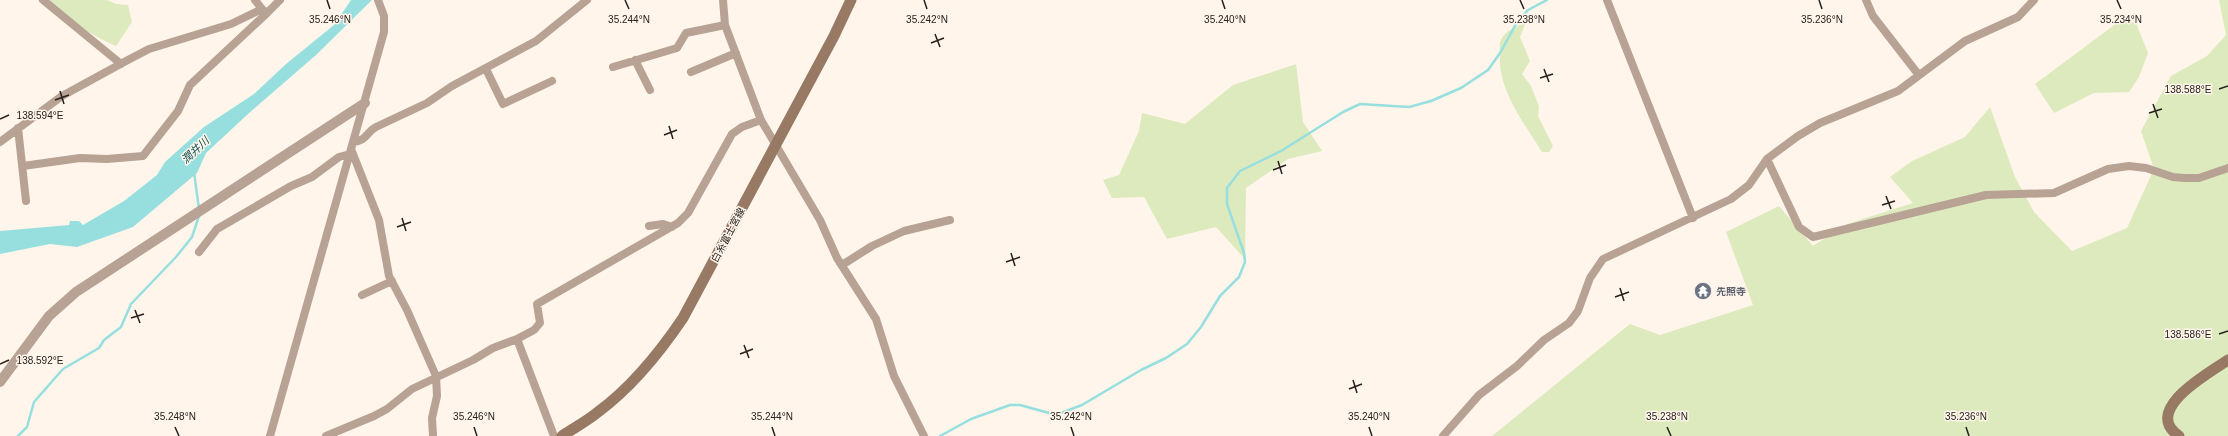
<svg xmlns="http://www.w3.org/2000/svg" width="2228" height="436" font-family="Helvetica,'Noto Sans JP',sans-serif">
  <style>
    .green { fill: #ddeabe }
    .water { fill: #97dfde }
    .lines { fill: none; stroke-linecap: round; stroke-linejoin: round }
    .stream { stroke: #97dfde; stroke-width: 2.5 }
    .minor { stroke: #b7a294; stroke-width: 8 }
    .tertiary { stroke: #b7a294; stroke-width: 10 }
    .secondary { stroke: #977964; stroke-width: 11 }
    .ticks { fill: none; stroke: #26211d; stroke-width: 1.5 }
    .labels { text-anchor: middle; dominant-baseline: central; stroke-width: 3; stroke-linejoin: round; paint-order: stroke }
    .street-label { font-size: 10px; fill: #26211d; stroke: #fff5eb }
    .worship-label { font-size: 10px; font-weight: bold; fill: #5b616d; stroke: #fff5eb; text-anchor: start }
    .water-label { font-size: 11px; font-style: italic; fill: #105050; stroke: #fff5eb }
    .ticks-label { font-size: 10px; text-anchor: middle; fill: #26211d; stroke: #fff5eb; stroke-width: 3; stroke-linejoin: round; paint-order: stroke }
  </style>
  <rect width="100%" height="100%" fill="#fff5eb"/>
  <path class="green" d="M49,0H107L116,4L128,5L132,22L116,46C90,35 69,20 49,0Z
    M2219,0H2228V436H1492L1630,324L1660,335L1753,305L1726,232L1779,206L1813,246L1847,224L1913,203L1890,177L1912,161L1965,137L1990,107L2015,177L2034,212L2072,251L2127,228L2154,169L2141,131L2171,76L2207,56L2226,35Z
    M2121,20L2136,23L2148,53L2139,77L2129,92L2094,93L2054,113L2035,84Z
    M1526,22L1520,37L1530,61L1522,74L1531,86L1539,106L1538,116L1553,146L1549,152H1542C1523,121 1497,89 1500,52C1500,48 1499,43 1501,40C1505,30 1517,27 1526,22Z
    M1296,64L1303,122L1322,151L1288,159L1246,188L1245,259L1216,227L1167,239L1144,197L1112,198L1103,180L1119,175L1139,131L1142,113L1185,124L1233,85Z"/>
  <path class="water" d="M351,0H372L316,55L248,114L206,153L197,173L133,227L77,247L50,244L0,254V231L69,225L70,221H79L83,225L124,201L157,175L165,162L204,127L254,94L286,64L334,25Z"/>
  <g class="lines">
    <path class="stream" d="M194,172L199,209
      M18,436L27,427L34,402L63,369L99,348L104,340L121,327L131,304L176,257L192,237L199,216
      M940,436L971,419L1010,405H1020L1049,413H1061L1082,405L1141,370L1166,358L1187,344L1201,327L1220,296L1239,277L1245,262L1244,253L1227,204V188L1240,171L1281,151L1343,112L1360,104L1409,107L1431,101L1461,88L1488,70L1500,53L1516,24L1528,10L1547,0"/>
    <path class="minor" d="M43,0L121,64
      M255,0L262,9
      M723,0L725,25L761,120L820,220L837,258L876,319L894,376L924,436
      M1607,0L1693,218
      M1866,0L1873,16L1918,74
      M635,60L650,90
      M613,67L677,48L686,33L725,25
      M486,69L503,104L552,81
      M691,72L736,53
      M18,128L26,201
      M0,142L62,96L126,61L149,49L231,24L262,9L267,13L280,0
      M353,142C368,140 365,133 376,127L427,103L452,86L536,41L587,0
      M351,149L379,220L389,276L407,310L436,376L437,396L432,418L433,436
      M1767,159L1799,227L1813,237L1986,195L2054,193L2108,169L2129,166L2146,168L2173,177L2184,178H2199L2228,168
      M23,166L80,158L107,159L143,156L178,111L190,85L267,13
      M649,226L663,224L672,227
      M199,252L217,229L291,186L312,177L339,157L350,154
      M842,265L872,246L904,231L950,220
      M362,295L392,281
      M517,339L554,436
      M270,436L384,32V16L378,0
      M326,436L374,416L387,409L412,389L473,360L493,348L517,339L534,330L540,323L537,304L678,223L688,213L732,134L742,127L761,120
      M1443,436L1479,395L1517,366L1544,340L1569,323L1578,311L1590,278L1603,259L1731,199L1749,185L1767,159L1798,136L1820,123L1898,91L1965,41L2018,17L2034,0"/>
    <path class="tertiary" d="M0,382L49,316L76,292L365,103"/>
    <path class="secondary" d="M562,436C574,428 587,421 598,412C632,387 660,352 683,318L834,36L851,0
      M2179,436C2141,410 2209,373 2228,360"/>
  </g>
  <path class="ticks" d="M327,0L330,9M625,0L629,9M924,0L927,9M1222,0L1225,9M1520,0L1524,9M1819,0L1822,9M2117,0L2121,9M935,34L940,47M931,43L944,38M1544,69L1549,82M1540,78L1553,74M2219,89L2228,86M60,91L64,104M55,100L69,95M2153,104L2158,118M2149,113L2162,109M0,119L9,115M669,126L673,139M664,135L677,130M1278,161L1282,174M1273,170L1286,165M1886,196L1891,209M1882,205L1895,201M402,218L406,231M397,227L411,222M1011,253L1015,266M1006,262L1020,257M1620,288L1624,301M1615,297L1629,292M135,310L140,323M131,318L144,314M2219,334L2228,331M744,345L749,358M740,354L753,349M0,364L9,360M1353,380L1357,393M1349,389L1362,384M175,427L179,436M474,427L477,436M772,427L775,436M1071,427L1074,436M1369,427L1372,436M1667,427L1671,436M1966,427L1969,436"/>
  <defs>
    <symbol id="temple-disc" viewBox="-11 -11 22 22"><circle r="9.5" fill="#6b7280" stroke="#fff5eb"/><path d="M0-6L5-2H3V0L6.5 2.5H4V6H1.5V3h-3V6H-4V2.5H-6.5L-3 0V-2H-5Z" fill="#fff"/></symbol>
  </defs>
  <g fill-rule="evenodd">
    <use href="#temple-disc" x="1693" y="281" width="20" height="20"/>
  </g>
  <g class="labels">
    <g class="street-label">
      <text transform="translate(728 235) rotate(-62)">白糸富士宮線</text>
    </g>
    <g class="worship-label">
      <text x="1716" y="291">先照寺</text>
    </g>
    <g class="water-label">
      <text transform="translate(195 150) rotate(-43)">潤井川</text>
    </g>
  </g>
  <g class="ticks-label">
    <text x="1225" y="23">35.240°N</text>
    <text x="1524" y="23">35.238°N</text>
    <text x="330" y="23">35.246°N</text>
    <text x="629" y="23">35.244°N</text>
    <text x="927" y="23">35.242°N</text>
    <text x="1822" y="23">35.236°N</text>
    <text x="2121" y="23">35.234°N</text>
    <text x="2188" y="93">138.588°E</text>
    <text x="40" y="119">138.594°E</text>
    <text x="2188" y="338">138.586°E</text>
    <text x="40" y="364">138.592°E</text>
    <text x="175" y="420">35.248°N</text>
    <text x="474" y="420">35.246°N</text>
    <text x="772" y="420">35.244°N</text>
    <text x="1071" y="420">35.242°N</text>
    <text x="1369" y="420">35.240°N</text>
    <text x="1667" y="420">35.238°N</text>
    <text x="1966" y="420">35.236°N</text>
  </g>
</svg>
